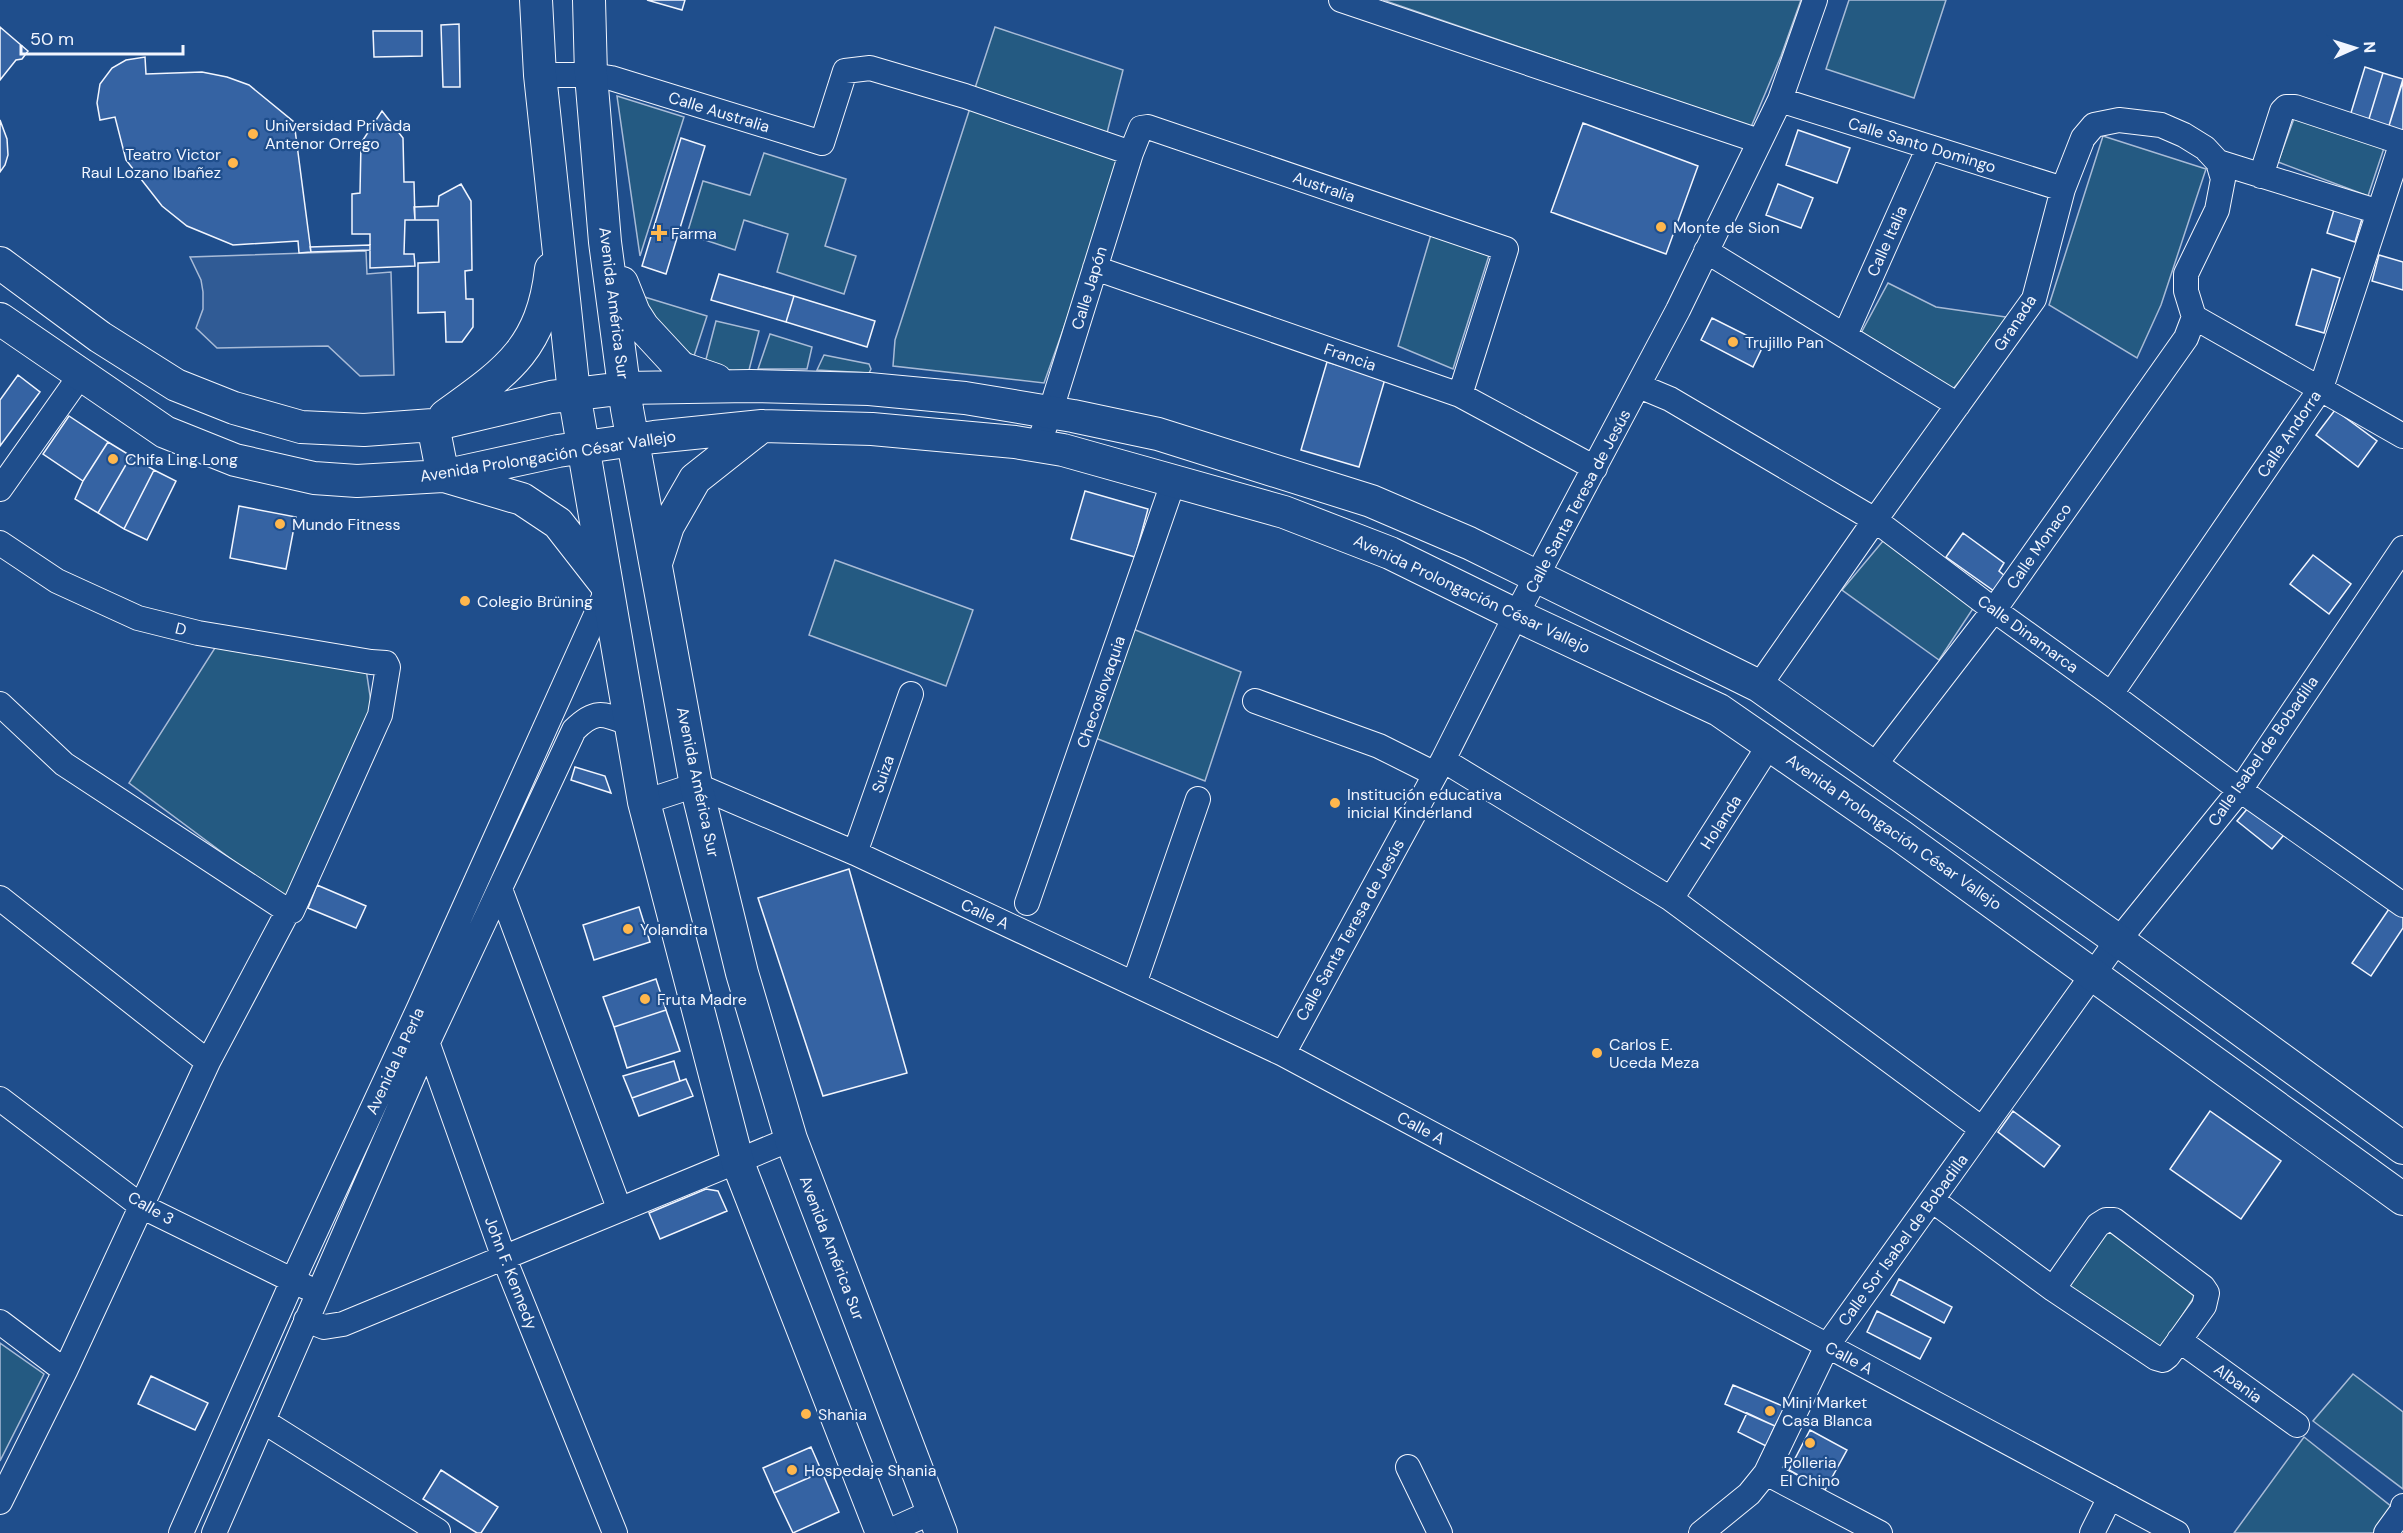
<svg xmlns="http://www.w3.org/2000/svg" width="2403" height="1533" font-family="'DM Sans',sans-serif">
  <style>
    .green { fill: #245a82; stroke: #a8bbd7; stroke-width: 1.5 }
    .parking { fill: #305b95; stroke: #a8bbd7; stroke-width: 1.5 }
    .building { fill: #3563a3; stroke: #f2f6ff; stroke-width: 1.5 }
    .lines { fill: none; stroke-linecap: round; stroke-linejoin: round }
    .minor-casing { stroke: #f2f6ff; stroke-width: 26 }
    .major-casing { stroke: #f2f6ff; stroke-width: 34 }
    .minor { stroke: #1f4e8c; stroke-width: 24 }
    .major { stroke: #1f4e8c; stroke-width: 32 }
    .poi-dot { fill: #ffb74d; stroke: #1f4e8c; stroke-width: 2 }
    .labels { text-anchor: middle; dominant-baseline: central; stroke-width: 4.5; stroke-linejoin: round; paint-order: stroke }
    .street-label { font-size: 16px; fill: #f2f6ff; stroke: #1f4e8c }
    .poi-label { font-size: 16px; fill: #f2f6ff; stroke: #1f4e8c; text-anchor: start }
  </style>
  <rect width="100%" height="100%" fill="#1f4e8c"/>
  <path class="green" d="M1383,0H1801L1781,56L1751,127Z
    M1849,0H1946L1914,98L1826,69Z
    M995,27L1123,70L1107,133L975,88Z
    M617,96L684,117L640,256Z
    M971,105L1125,157L1044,383L893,366L895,340Z
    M2295,116L2385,145L2368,196L2278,162Z
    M2103,136L2206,169L2161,305L2137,358L2049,305Z
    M764,153L846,179L825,246L856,256L844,294L777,272L788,234L744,220L735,250L687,234L703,181L750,195Z
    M1432,231L1491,249L1453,369L1398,346Z
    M1888,283L1936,307L2013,318L1953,389L1860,335Z
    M638,295L707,316L694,356L671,342Z
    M716,321L759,331L748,374L715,367L705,363Z
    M770,334L812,347L807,369H758Z
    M824,355L869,364L871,369L869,373L817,370Z
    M1888,535L1980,598L1939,660L1842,590Z
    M835,560L973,610L946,686L809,635Z
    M1133,629L1241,672L1205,781L1093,737Z
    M220,640L366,669L372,709L286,900L129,783Z
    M2109,1229L2198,1291L2160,1350L2067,1289Z
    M0,1343L44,1374L0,1461Z
    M2353,1374L2403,1412V1489L2313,1421Z
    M2304,1437L2397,1511L2381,1533H2234Z"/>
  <path class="parking" d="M366,251L367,274L391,272L394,375L360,376L328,346L217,348L196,328L203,309V292L201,280L190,257Z"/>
  <path class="building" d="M647,0H685L682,10Z
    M459,24L460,87H443L441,25Z
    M0,27L28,51L22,59L16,60L0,80Z
    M373,31H422V56L374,57Z
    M145,57L146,74L202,72L227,77L249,85L294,122L311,252L299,253L298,241L233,245L187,226L162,206L126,160L115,117L100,120L97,103L100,84L112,68L126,60Z
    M2365,67L2383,73L2368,122L2350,116Z
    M2383,73L2403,79L2388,129L2368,122Z
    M2403,81V133L2388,129Z
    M382,111L403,138L404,182H414L415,220H405L404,254H414L415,266L370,268V234H352V194L360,193L361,143Z
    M0,120L7,139L8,155L5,165L0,172Z
    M1583,123L1698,166L1666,254L1551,212Z
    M1798,130L1850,148L1837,183L1786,165Z
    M681,138L705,146L666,274L642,266Z
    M461,184L471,201L472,270L465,271L466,299H473V327L462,342H446L445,312L418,313V263L439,262L438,220H415L414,207L438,206L439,196Z
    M1778,184L1813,198L1801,228L1766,215Z
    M2336,203L2364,212L2355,242L2327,233Z
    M370,245V250L311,252L310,247Z
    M2379,255L2403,262V290L2372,281Z
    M2312,269L2340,278L2324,333L2296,325Z
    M719,274L794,296L786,322L711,300Z
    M794,296L875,321L867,347L786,322Z
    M1712,318L1764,344L1753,367L1701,340Z
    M1327,362L1385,379L1359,467L1301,450Z
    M18,375L40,392L0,446V400Z
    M2335,410L2377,441L2358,467L2316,435Z
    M69,416L108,442L83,481L43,454Z
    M108,442L131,456L98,513L75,499L83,481Z
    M131,456L154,470L124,529L98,513Z
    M154,470L176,481L147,540L124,529Z
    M1085,491L1148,509L1135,557L1071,539Z
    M239,506L296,517L286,569L230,558Z
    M1963,533L2004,563L1999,571L2005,576L1994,591L1946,557Z
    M2313,555L2351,584L2329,614L2290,584Z
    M575,767L605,776L611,793L571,780Z
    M2253,802L2288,830L2272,849L2237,821Z
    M849,869L907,1073L823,1096L758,898Z
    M317,885L366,906L356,928L308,908Z
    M2391,906L2403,914V928L2371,976L2352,963Z
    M639,907L650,942L594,960L583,925Z
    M656,979L666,1010L614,1027L603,997Z
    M666,1010L680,1051L627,1068L614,1027Z
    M674,1061L680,1081L632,1098L623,1076Z
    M686,1079L693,1096L639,1116L632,1098Z
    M2013,1111L2060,1146L2044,1167L1998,1132Z
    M2210,1111L2281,1161L2241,1219L2170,1169Z
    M706,1189L718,1191L727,1211L660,1239L649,1213Z
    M1899,1279L1952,1307L1944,1323L1891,1295Z
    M1877,1311L1931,1338L1920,1359L1867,1332Z
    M151,1376L208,1403L195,1430L138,1404Z
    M1733,1385L1785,1407L1775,1426L1725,1404Z
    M1747,1413L1775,1426L1766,1446L1738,1432Z
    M1810,1430L1847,1450L1825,1490L1789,1470Z
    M811,1447L822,1472L774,1493L763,1468Z
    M441,1470L498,1507L481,1533H477L423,1499Z
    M822,1472L839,1512L793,1533L774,1493Z"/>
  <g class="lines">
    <defs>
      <path id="minor" d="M1341,0L1759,141
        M540,75H591L611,78L822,143L845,71L870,68L965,96L1131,153
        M1780,100L2063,189
        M2218,162L2379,212
        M2261,176L2282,111L2286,107H2295L2403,143
        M1706,251L1958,405
        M1095,268L1460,395L1595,468
        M2194,317L2403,436
        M1845,335L1929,147
        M1639,386L1670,399L1875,520L1994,610L2111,694L2240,790L2403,905
        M1037,447L1050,413L1131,153L1141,128L1148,127L1506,249L1460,395
        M0,489L80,376
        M0,543L57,581L138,618L198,633L371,662L386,663L388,667L380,715L292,911H288L208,1062L65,1371L0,1502
        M1759,686L1875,520L2034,299L2063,189L2083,138L2094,125L2119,120L2161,125L2184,135L2205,148L2218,162L2223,179L2217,210L2186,274V291L2194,317
        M2111,694L2321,388L2402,142
        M1255,701L1379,746L1435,774
        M0,704L64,764L288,911
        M1443,760L1671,899L1982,1129
        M1873,767L1994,610L2186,338L2194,317
        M644,802L696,785L855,853L1283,1054L2177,1533
        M855,853L911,694
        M500,889L619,1208
        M0,898L208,1062
        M1671,899L1770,744
        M1027,903L1174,480
        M1134,984L1198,799
        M425,1036L504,1258L615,1533
        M1283,1054L1443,760L1516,615L1678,310L1780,100L1815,0
        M0,1099L141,1206L306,1287
        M1932,1200L2053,1289L2156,1358L2163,1360L2168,1356L2204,1306L2207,1293L2203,1287L2114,1220H2106L2098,1225L2053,1289
        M306,1320L324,1327L343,1324L791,1139
        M0,1322L65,1371
        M2179,1340L2297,1425
        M263,1421L438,1531L437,1533
        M1408,1467L1440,1533
        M1766,1473L1880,1533
        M181,1533L293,1280L419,1008L608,588
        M214,1533L427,1044L574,730C596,708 604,714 631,724
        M885,1533L932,1512
        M1701,1533L1749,1494L1766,1473L1827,1346L2109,952L2240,790L2403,548
        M2092,1533L2110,1497
        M2386,1533L2402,1511L2403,1506"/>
      <path id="major" d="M536,0L540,75L574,393L644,802L738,1163L882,1533
        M589,0L591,75L605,242L627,409L696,785L742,973L791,1139L941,1533
        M0,263L100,337L176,385L234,408L301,427L364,430L433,425L551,397L625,388L750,386L869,389L965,398L1073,416L1158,434L1371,501L1469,543L1759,686L2119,941L2403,1148
        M622,283L634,313L643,327L681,368L716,380
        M0,319L165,432L235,460L314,478L357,481L443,476L558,451L654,437L762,426L872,429L1015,442L1063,450L1284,512L1390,553L1516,615L1719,710L1901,836L2403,1199
        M445,416C506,372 542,349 551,269
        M433,425L443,476
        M444,476L522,499L558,523L604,582
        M656,563L668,526L695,479L762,426"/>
    </defs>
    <use href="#minor" class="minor-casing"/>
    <use href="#major" class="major-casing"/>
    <use href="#minor" class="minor"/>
    <use href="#major" class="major"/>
  </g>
  <g class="poi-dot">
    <circle cx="253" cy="134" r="6"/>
    <circle cx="233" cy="163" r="6"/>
    <circle cx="1661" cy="227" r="6"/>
    <path d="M656 224h6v6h6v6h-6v6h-6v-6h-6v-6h6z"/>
    <circle cx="1733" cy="342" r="6"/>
    <circle cx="113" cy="459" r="6"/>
    <circle cx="280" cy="524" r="6"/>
    <circle cx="465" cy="601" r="6"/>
    <circle cx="1335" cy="803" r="6"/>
    <circle cx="628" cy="929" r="6"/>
    <circle cx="645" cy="999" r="6"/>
    <circle cx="1597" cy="1053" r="6"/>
    <circle cx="1770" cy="1411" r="6"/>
    <circle cx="806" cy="1414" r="6"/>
    <circle cx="1810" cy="1443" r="6"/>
    <circle cx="792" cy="1470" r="6"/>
  </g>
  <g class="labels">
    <g class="street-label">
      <text transform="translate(719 112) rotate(17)">Calle Australia</text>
      <text transform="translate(1922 145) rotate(17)">Calle Santo Domingo</text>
      <text transform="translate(1324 187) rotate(19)">Australia</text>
      <text transform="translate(1887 241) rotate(-66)">Calle Italia</text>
      <text transform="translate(1089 288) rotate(-73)">Calle Japón</text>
      <text transform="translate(614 303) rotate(83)">Avenida América Sur</text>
      <text transform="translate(2015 323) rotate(-57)">Granada</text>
      <text transform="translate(1350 357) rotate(19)">Francia</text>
      <text transform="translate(2289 434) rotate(-56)">Calle Andorra</text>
      <text transform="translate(548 456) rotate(-9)">Avenida Prolongación César Vallejo</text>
      <text transform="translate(1578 501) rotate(-62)">Calle Santa Teresa de Jesús</text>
      <text transform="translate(2039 546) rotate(-55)">Calle Monaco</text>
      <text transform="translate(1472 594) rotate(25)">Avenida Prolongación César Vallejo</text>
      <text transform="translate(181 629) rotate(14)">D</text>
      <text transform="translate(2028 634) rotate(36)">Calle Dinamarca</text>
      <text transform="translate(1101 692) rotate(-71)">Checoslovaquia</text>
      <text transform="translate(2263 751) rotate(-55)">Calle Isabel de Bobadilla</text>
      <text transform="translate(883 774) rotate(-71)">Suiza</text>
      <text transform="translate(698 782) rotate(78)">Avenida América Sur</text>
      <text transform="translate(1721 822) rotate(-57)">Holanda</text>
      <text transform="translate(1894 832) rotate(35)">Avenida Prolongación César Vallejo</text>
      <text transform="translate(985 914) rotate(25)">Calle A</text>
      <text transform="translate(1350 930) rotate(-61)">Calle Santa Teresa de Jesús</text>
      <text transform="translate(395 1061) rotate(-65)">Avenida la Perla</text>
      <text transform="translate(1421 1128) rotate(28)">Calle A</text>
      <text transform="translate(151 1208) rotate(30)">Calle 3</text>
      <text transform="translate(1903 1240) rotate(-54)">Calle Sor Isabel de Bobadilla</text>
      <text transform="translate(832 1248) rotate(69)">Avenida América Sur</text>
      <text transform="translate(511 1273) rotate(69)">John F. Kennedy</text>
      <text transform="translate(1849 1358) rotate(28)">Calle A</text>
      <text transform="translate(2238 1383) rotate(36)">Albania</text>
    </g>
    <g class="poi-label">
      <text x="265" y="125">Universidad Privada<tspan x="265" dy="18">Antenor Orrego</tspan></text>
      <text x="221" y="154" text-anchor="end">Teatro Victor<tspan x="221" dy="18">Raul Lozano Ibañez</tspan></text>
      <text x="1673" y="227">Monte de Sion</text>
      <text x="671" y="233">Farma</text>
      <text x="1745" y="342">Trujillo Pan</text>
      <text x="125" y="459">Chifa Ling Long</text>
      <text x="292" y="524">Mundo Fitness</text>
      <text x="477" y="601">Colegio Brüning</text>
      <text x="1347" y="794">Institución educativa<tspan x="1347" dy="18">inicial Kinderland</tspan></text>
      <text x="640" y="929">Yolandita</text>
      <text x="657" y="999">Fruta Madre</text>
      <text x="1609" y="1044">Carlos E.<tspan x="1609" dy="18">Uceda Meza</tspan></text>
      <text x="1782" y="1402">Mini Market<tspan x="1782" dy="18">Casa Blanca</tspan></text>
      <text x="818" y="1414">Shania</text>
      <text x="1810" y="1462" text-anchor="middle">Polleria<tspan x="1810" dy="18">El Chino</tspan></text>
      <text x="804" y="1470">Hospedaje Shania</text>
    </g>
  </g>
  <g transform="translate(2355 48) rotate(87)" stroke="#1f4e8c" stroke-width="4.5" paint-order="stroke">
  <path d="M0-4.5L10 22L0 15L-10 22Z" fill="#f2f6ff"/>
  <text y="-9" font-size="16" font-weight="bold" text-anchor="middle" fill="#f2f6ff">N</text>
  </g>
  <path d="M21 45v9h162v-9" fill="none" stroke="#f2f6ff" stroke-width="3"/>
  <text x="30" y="45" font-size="18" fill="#f2f6ff" stroke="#1f4e8c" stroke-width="4.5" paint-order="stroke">50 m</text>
</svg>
